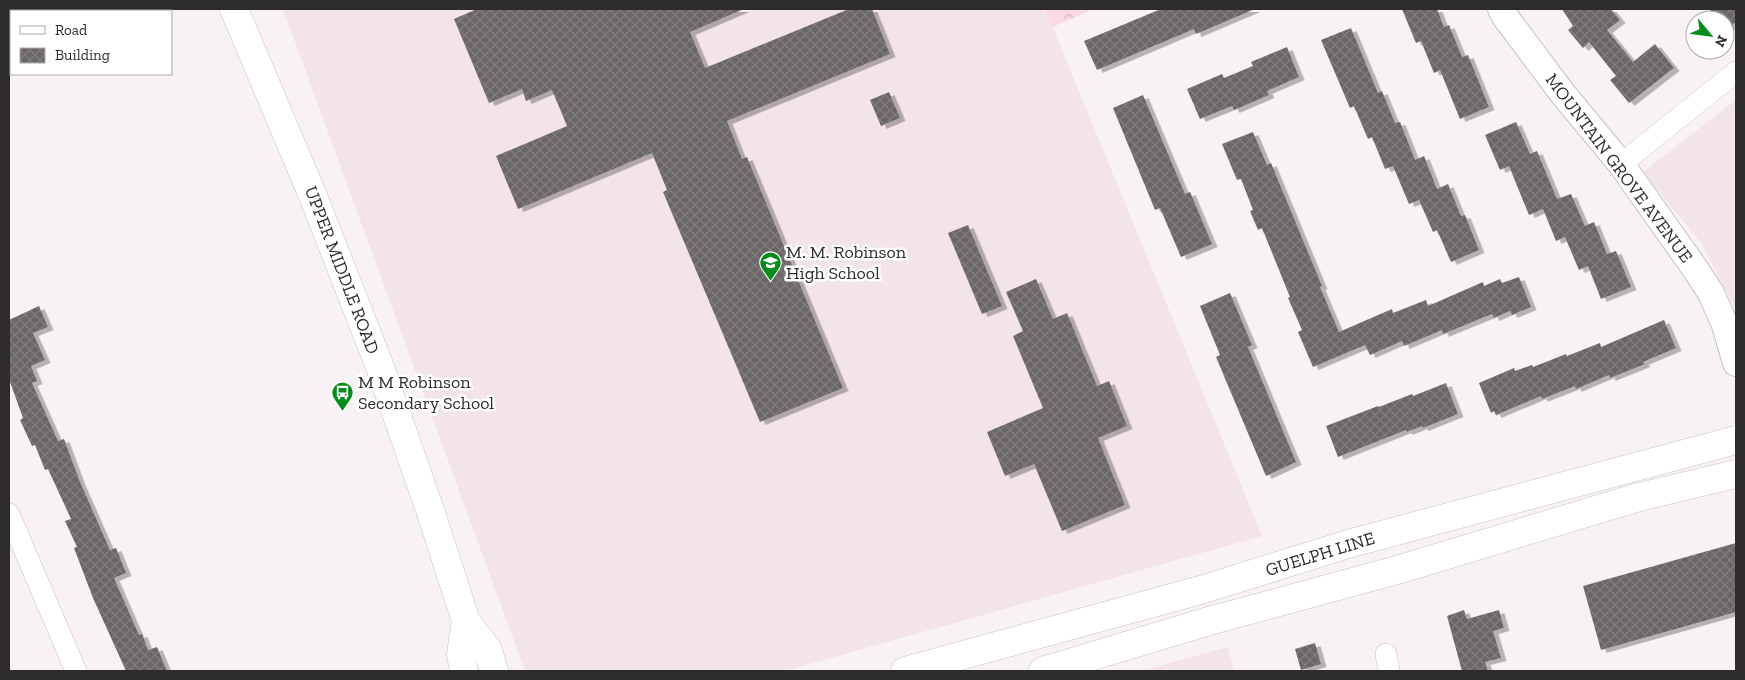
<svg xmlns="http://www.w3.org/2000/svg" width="1745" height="680" font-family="'Zilla Slab',serif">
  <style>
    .built { fill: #f2e4e9 }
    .forest { fill: url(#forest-crowns) }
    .building { fill: url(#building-cross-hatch); filter: url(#shadow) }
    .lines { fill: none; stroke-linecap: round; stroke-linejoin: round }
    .minor-casing { stroke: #c8c2c4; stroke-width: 22 }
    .tertiary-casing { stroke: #c8c2c4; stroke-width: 28 }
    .secondary-casing { stroke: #c8c2c4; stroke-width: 29 }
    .minor { stroke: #fff; stroke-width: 21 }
    .tertiary { stroke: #fff; stroke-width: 26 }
    .secondary { stroke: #fff; stroke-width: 28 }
    .labels { text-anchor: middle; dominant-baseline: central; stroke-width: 5; stroke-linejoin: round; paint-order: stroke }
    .street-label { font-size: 18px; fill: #2d2b2b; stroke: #fff }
    .poi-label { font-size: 18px; fill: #2d2b2b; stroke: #fff; text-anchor: start }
  </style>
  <defs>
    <pattern id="forest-crowns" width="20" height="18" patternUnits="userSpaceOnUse" patternTransform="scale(1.25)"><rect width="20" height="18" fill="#fcd7e6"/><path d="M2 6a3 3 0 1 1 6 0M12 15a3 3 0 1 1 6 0" fill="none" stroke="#d8b9c5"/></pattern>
    <pattern id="building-cross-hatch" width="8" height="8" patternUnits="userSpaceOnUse" patternTransform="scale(1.25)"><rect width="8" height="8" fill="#6b6668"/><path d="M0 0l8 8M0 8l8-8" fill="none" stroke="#807c7e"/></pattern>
    <filter id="shadow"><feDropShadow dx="5.5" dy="3" stdDeviation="0" flood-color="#0004"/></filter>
  </defs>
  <rect width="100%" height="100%" fill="#f8f2f5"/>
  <path class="built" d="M283,9H1045L1262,536L785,671H525Z
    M1736,100V310L1701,243L1643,172Z
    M1228,647L1234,671H1141Z"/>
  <path class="forest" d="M1045,9H1094L1052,27Z"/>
  <path class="building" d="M477,9H744L690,32L705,68L849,9H872L890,54L727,121L742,159L747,157L843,388L760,422L663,192L667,190L652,153L518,209L496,156L567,126L552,90L526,101L522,89L489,103L454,19Z
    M1161,9H1255L1196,34L1194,29L1097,70L1084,41Z
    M1402,9H1437L1444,27L1449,25L1462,57L1468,55L1489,107L1460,119L1440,70L1434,73L1421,41L1416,43Z
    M1562,9H1611L1620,20L1607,30L1633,62L1655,44L1674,68L1629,103L1610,80L1616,76L1589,42L1583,48L1568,30L1573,26Z
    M1709,9H1736V22L1726,30L1725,20H1718Z
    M1351,28L1378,93L1382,91L1395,123L1400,122L1415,160L1424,156L1437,189L1448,184L1461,216L1465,215L1479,250L1451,262L1437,230L1433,232L1419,200L1409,204L1393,166L1385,169L1372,137L1368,139L1354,106L1350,108L1321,40Z
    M1287,47L1299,77L1267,91L1269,95L1234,110L1232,106L1200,119L1187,89L1222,74L1224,78L1253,66L1251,62Z
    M889,92L900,118L881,126L870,100Z
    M1143,95L1185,194L1190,192L1212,244L1181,257L1160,208L1155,210L1113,108Z
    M1516,122L1530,154L1537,151L1557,199L1571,194L1585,226L1594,222L1607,254L1616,251L1631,287L1601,299L1588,266L1579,270L1565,237L1556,241L1543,209L1529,215L1509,166L1500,170L1485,135Z
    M1253,132L1267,165L1271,163L1322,286L1320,287L1339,332L1392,309L1393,313L1426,300L1428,306L1483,282L1484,286L1500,279L1502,283L1519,277L1531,307L1512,315L1510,311L1494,318L1492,314L1443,334L1442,330L1404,346L1402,341L1370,355L1365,345L1313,367L1298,332L1302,330L1288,298L1290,297L1262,228L1258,230L1250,211L1253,210L1241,179L1237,180L1222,144Z
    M968,225L1002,306L982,314L948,233Z
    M1036,279L1053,319L1067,313L1097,386L1109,381L1127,426L1098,438L1125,505L1062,531L1034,464L1005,476L987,432L1043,408L1013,336L1023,331L1006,292Z
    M1230,293L1252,345L1248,347L1296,462L1266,476L1216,357L1220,355L1200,306Z
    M39,306L48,327L33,333L45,360L31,366L37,381L32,383L58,441L64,439L80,482L110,550L116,548L126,573L114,578L139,635L142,634L148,650L157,647L167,671H126L93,598L74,548L77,547L65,521L71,519L48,469L45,470L35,445L32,446L20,420L23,418L9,379V320Z
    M1664,320L1676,348L1643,362L1645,364L1610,378L1609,375L1576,389L1575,386L1542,399L1541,396L1496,415L1494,411L1491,413L1479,383L1514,368L1515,371L1532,365L1533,367L1566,354L1567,356L1600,343L1601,347Z
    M1446,383L1458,414L1423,428L1422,426L1407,432L1406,430L1338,457L1326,426L1378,406L1379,407L1412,394L1413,396Z
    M1736,543V612L1601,650L1583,586Z
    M1464,610L1467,619L1499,610L1504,628L1493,631L1501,658L1485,662L1488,671H1462L1447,616Z
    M1315,643L1321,664L1301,670L1295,649Z"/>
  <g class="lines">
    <defs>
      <path id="minor" d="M1621,164L1736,72
        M9,514L76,671
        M1386,654L1389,671"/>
      <path id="tertiary" d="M1501,9L1506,18L1563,94L1621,164L1696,270L1711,293L1725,325L1736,363"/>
      <path id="secondary" d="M234,9L313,196L380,367L429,507L466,621L488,650L494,671
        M464,671L461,654L466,621
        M905,671L1204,589L1348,544L1736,440
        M1043,671L1209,621L1397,570L1639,497L1736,474"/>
    </defs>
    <use href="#minor" class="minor-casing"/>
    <use href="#tertiary" class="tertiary-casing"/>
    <use href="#secondary" class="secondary-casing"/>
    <use href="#minor" class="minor"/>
    <use href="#tertiary" class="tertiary"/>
    <use href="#secondary" class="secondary"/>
  </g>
  <defs>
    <symbol id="school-pin" viewBox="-11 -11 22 30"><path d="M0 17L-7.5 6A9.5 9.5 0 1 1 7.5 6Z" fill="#048d1b" stroke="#fff"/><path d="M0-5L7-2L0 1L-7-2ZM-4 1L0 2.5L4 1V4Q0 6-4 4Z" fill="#fff"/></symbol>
    <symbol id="bus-pin" viewBox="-11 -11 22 30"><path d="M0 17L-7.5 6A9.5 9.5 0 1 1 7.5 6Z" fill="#048d1b" stroke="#fff"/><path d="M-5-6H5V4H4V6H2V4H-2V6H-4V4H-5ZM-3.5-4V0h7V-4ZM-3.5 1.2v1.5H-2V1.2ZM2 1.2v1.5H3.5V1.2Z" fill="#fff"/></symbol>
  </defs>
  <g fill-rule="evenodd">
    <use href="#school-pin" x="758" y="250" width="25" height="34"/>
    <use href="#bus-pin" x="330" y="380" width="25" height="34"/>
  </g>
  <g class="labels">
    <g class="street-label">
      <text transform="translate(1619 168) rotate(53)">MOUNTAIN GROVE AVENUE</text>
      <text transform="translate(342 270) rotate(69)">UPPER MIDDLE ROAD</text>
      <text transform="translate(1320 554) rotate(-17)">GUELPH LINE</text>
    </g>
    <g class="poi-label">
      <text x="786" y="252">M. M. Robinson<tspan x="786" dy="21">High School</tspan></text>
      <text x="358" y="382">M M Robinson<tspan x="358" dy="21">Secondary School</tspan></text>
    </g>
  </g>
  <rect width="1745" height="680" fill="none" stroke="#2d2b2b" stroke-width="20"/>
  <rect x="10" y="10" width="162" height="65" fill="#ffffff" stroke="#abaaaa"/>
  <rect x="20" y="26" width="25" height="8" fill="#ffffff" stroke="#abaaaa"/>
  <text x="55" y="35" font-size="15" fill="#2d2b2b">Road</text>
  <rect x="20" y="48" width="25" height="15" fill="url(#building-cross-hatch)" stroke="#abaaaa"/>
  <text x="55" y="60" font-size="15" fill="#2d2b2b">Building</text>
  <g transform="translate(1710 35) rotate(119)"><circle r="24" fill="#ffffff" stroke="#abaaaa"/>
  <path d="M0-4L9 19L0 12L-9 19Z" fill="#048d1b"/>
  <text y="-8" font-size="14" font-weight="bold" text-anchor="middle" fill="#2d2b2b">N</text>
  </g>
</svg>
